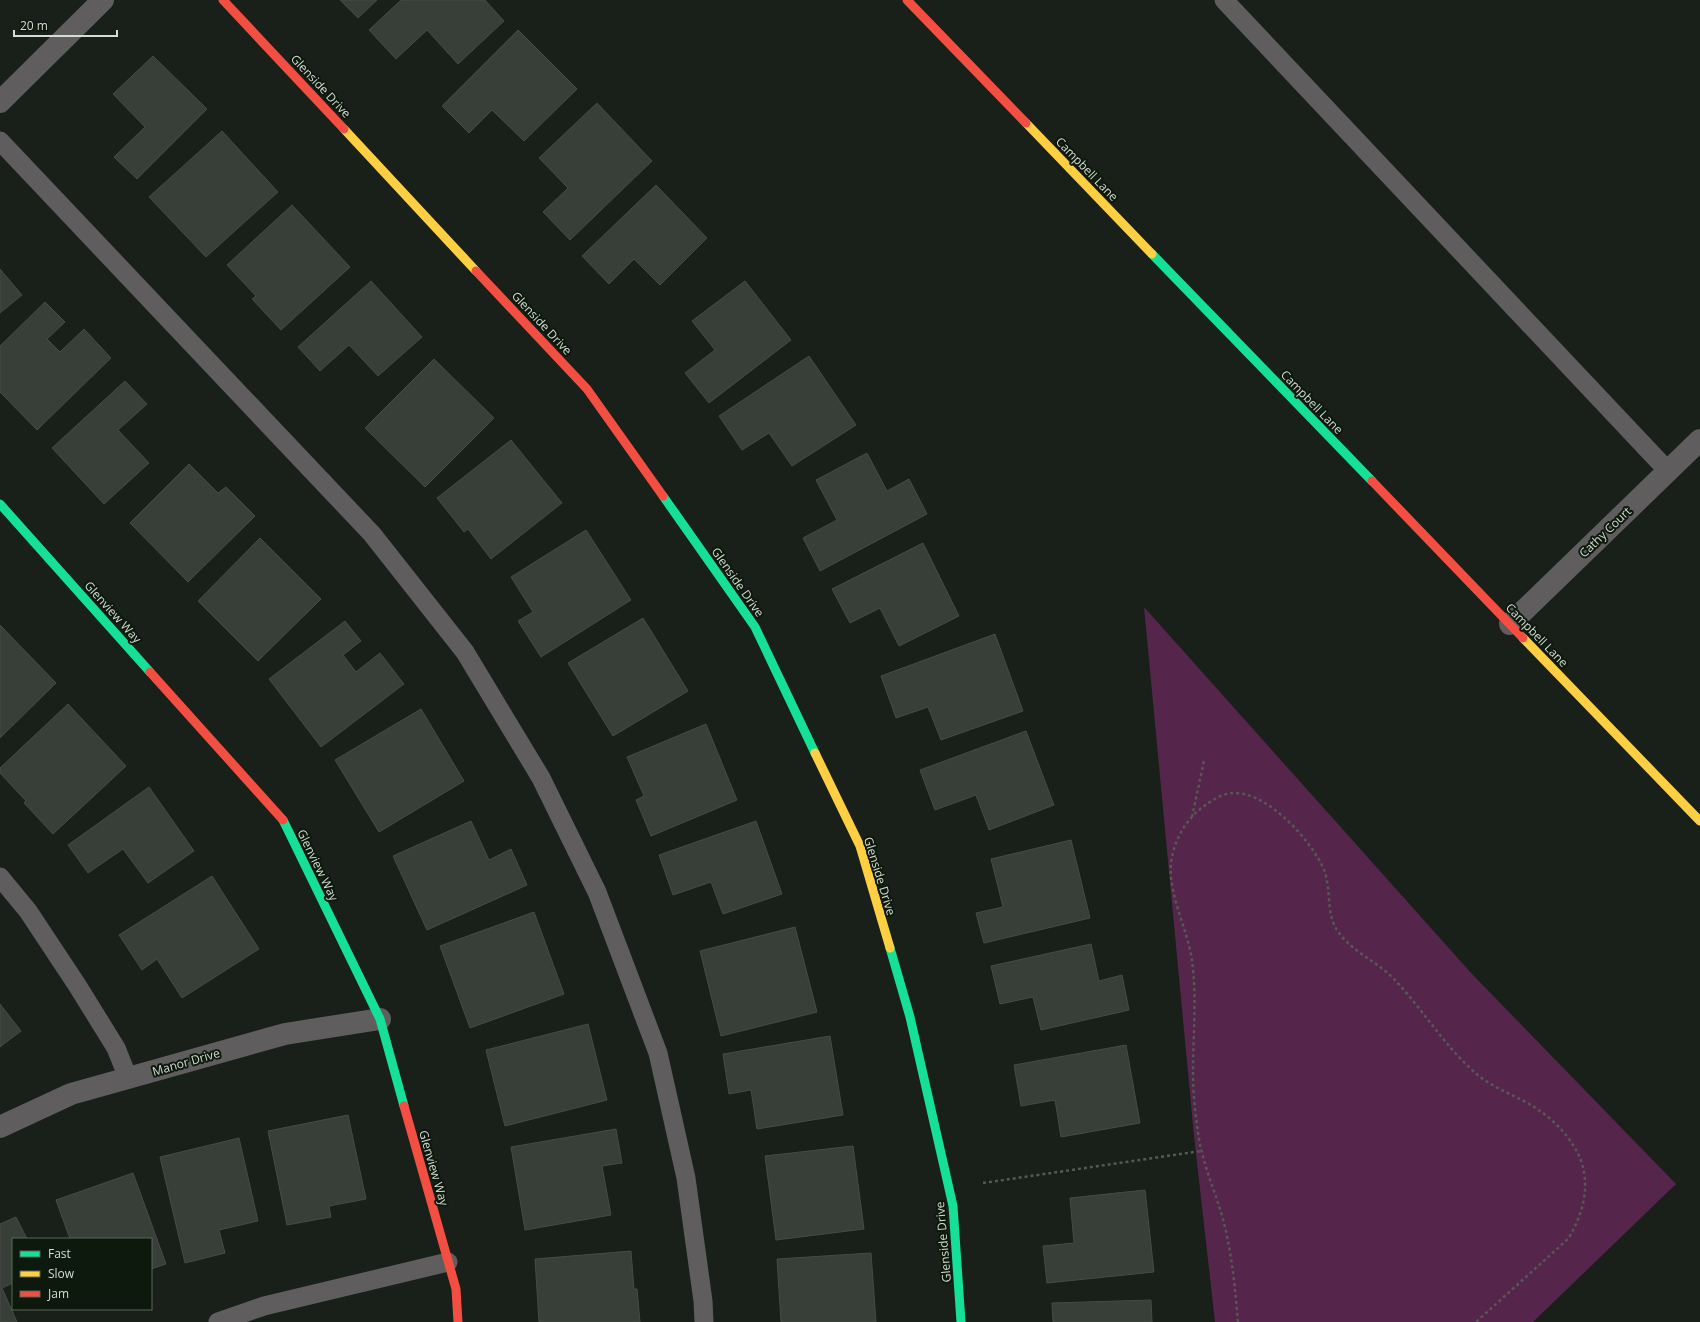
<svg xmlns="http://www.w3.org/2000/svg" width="1700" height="1322" font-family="'Open Sans',sans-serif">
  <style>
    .green { fill: #56254b }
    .building { fill: #383e38; stroke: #464b46 }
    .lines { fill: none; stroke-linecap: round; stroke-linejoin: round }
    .path { stroke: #575856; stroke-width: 2.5; stroke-dasharray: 3 3; stroke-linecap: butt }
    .lane { stroke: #5f5d5e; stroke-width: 19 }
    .street { stroke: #5f5d5e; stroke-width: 22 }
    .fast { stroke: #16e098; stroke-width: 9 }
    .slow { stroke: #ffcf43; stroke-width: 9 }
    .jam { stroke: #f24e42; stroke-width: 9 }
    .labels { text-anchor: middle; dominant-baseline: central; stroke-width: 4; stroke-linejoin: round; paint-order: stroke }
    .street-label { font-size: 12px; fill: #d5ddd5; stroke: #0d190d }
  </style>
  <rect width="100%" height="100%" fill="#191f19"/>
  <path class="green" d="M1144,607L1472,974L1676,1184L1533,1322H1215L1194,1136Z"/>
  <path class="building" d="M340,0H377L358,18Z
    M401,0H485L504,21L458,64L427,30L396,59L369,30Z
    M518,30L577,89L524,141L492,110L469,133L442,106Z
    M153,56L207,109L137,179L114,157L145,127L113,94Z
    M597,103L652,161L570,240L543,212L568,188L539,158Z
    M222,131L278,192L206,257L149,197Z
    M656,185L707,238L660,285L634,259L609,284L582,256Z
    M292,205L350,267L281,330L252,299L256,296L227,265Z
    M0,269L22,295L0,313Z
    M371,281L422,337L378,376L349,345L320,371L298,347Z
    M745,281L791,340L709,403L685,373L715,350L692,321Z
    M45,302L65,322L47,339L60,352L84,329L111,358L37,430L0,392V346Z
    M809,356L856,425L792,466L769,433L742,450L719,416Z
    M434,359L494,418L425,487L365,428Z
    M125,381L147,404L118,430L149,463L104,504L52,448Z
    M511,440L562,503L491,559L468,529L464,532L437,498Z
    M867,453L887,491L909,479L927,514L820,571L803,538L837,520L816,480Z
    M189,464L218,493L226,487L255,516L188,582L130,523Z
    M586,530L631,600L541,657L518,621L533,612L511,577Z
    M260,538L321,599L258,661L198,601Z
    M923,543L959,616L899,646L880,608L850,623L832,589Z
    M643,618L688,691L613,736L568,663Z
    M345,621L361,641L343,655L356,672L380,653L404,684L321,747L269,679Z
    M0,625L56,683L0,738Z
    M995,634L1023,711L941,740L928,707L896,718L881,676Z
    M68,704L126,766L53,834L24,803L26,801L0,773V768Z
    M421,709L464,781L379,832L335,760Z
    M706,724L737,800L651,836L636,800L644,796L627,757Z
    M1026,731L1054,805L989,830L976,795L935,810L920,770Z
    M149,787L194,851L148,883L123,849L88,873L68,845Z
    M471,821L489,860L511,849L527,885L427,930L393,856Z
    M756,821L782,894L723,914L711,882L673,895L659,855Z
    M1071,840L1090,918L984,943L976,913L1003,907L991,859Z
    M212,876L259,949L182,998L157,959L142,970L119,935Z
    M534,912L564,994L470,1028L440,946Z
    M795,927L817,1012L721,1036L700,951Z
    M1091,944L1099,981L1122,975L1129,1010L1041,1030L1033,997L1000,1004L991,966Z
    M0,1004L21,1031L0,1047Z
    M588,1024L607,1100L505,1126L486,1050Z
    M830,1036L843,1115L757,1129L751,1090L729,1094L723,1054Z
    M1126,1045L1140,1123L1061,1137L1055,1100L1021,1106L1014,1065Z
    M348,1115L366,1199L329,1206L331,1217L287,1225L268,1131Z
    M616,1129L622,1163L602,1166L611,1215L525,1230L511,1147Z
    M239,1138L258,1221L219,1230L225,1253L185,1263L160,1157Z
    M853,1146L864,1229L776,1240L765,1156Z
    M133,1173L166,1264L151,1269V1239H70L56,1200Z
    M1145,1190L1154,1272L1047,1283L1043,1246L1074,1243L1070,1198Z
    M16,1217L27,1239H13V1283L2,1288L17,1322H0V1224Z
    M631,1251L634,1289H637L640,1322H539L535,1259Z
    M871,1253L876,1322H781L777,1259Z
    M1151,1300L1152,1322H1053L1052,1303Z"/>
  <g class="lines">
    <path class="path" d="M1192,817L1204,761
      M983,1183L1201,1151
      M1238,1322C1235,1288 1232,1255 1224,1223C1216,1192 1202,1164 1198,1132C1195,1113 1193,1092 1193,1073C1193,1036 1197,998 1192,961C1188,930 1168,894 1171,863C1174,839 1187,817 1207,804C1214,799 1224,793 1233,793C1267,791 1313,842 1324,870C1332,890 1325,915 1339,933C1353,952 1376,961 1393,978C1423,1009 1445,1048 1479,1076C1498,1091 1521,1097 1540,1111C1552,1119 1565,1132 1573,1145C1593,1175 1586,1210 1568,1239L1476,1322"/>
    <path class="lane" d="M1224,0L1668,471
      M0,141L372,534L465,652L541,778L597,892L658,1053L686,1178L703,1301L704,1322
      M0,877L28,911L77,985L116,1048L128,1078
      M218,1322L264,1306L448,1262"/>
    <path class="street" d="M0,102L103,0
      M1510,624L1700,440
      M0,1127L71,1094L285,1034L380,1019"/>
    <path class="fast" d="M1152,254L1372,481
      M663,496L755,627L815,753
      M0,504L150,672
      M283,820L380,1019L404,1106
      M890,948L910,1017L953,1206L961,1322"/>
    <path class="slow" d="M1026,123L1152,254
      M344,129L476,271
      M1523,638L1700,821
      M815,753L860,846L890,948"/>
    <path class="jam" d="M223,0L344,129
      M907,0L1026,123
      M476,271L587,389L663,496
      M1372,481L1523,638
      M150,672L283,820
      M404,1106L456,1289L458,1322"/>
  </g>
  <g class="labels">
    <g class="street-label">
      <text transform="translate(321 86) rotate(47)">Glenside Drive</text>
      <text transform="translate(1087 169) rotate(46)">Campbell Lane</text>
      <text transform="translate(542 323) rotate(47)">Glenside Drive</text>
      <text transform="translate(1312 402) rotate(46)">Campbell Lane</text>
      <text transform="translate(1605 532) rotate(-44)">Cathy Court</text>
      <text transform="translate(738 582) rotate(55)">Glenside Drive</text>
      <text transform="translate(113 612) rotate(48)">Glenview Way</text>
      <text transform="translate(1537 635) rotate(46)">Campbell Lane</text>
      <text transform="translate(318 865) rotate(64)">Glenview Way</text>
      <text transform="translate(880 876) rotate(73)">Glenside Drive</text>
      <text transform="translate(186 1062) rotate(-16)">Manor Drive</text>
      <text transform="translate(434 1168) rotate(74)">Glenview Way</text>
      <text transform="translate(943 1242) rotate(-95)">Glenside Drive</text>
    </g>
  </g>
  <rect x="12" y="1238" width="140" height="72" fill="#0d190d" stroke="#5d675d"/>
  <rect x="20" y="1251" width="20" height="6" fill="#16e098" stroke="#5d675d"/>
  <text x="48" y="1258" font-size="12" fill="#d5ddd5">Fast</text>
  <rect x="20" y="1271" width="20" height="6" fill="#ffcf43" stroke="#5d675d"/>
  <text x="48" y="1278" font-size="12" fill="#d5ddd5">Slow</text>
  <rect x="20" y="1291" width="20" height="6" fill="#f24e42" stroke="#5d675d"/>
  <text x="48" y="1298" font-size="12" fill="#d5ddd5">Jam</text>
  <path d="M14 30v6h103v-6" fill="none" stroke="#d5ddd5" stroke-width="2"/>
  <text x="20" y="30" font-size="12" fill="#d5ddd5" stroke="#0d190d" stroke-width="3" paint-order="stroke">20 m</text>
</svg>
